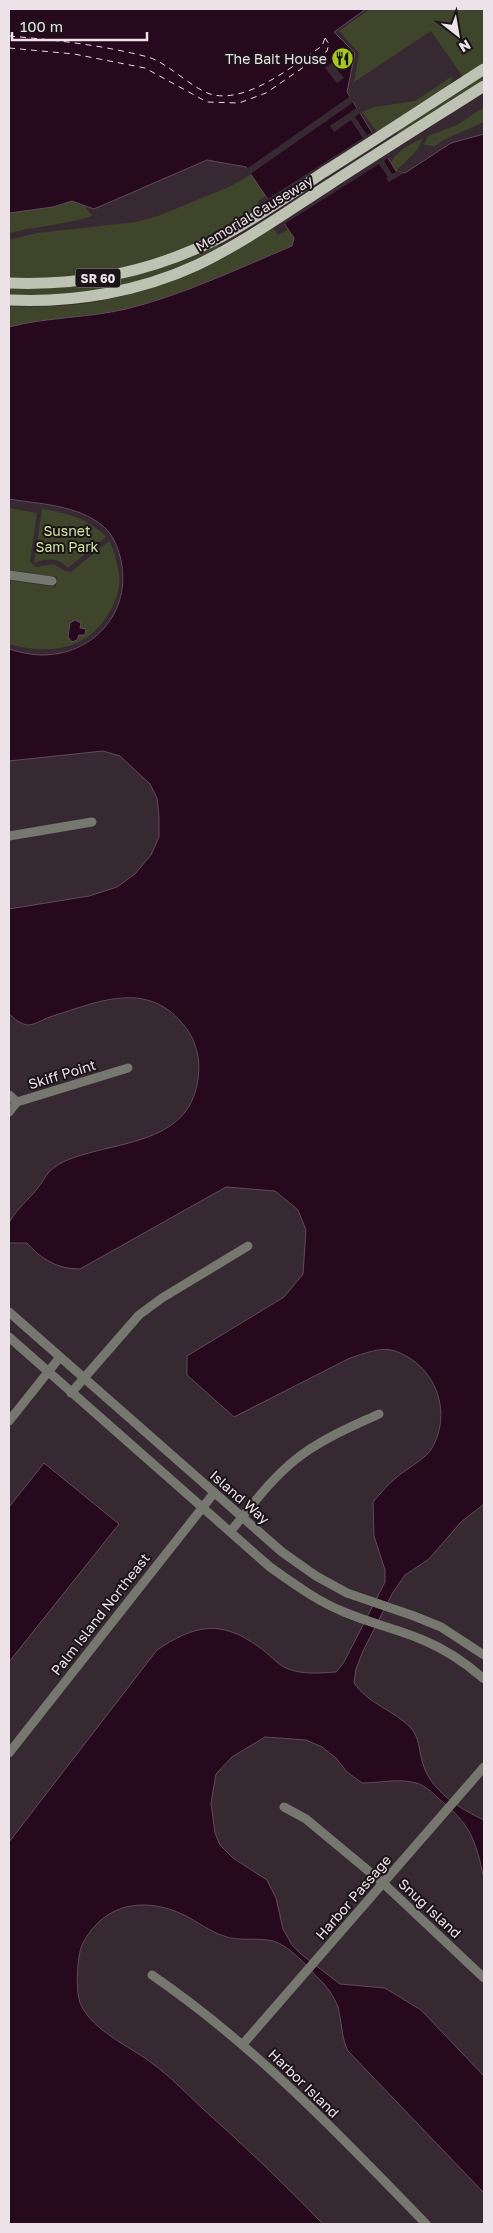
<svg xmlns="http://www.w3.org/2000/svg" width="493" height="2233" font-family="'Golos Text',sans-serif">
  <style>
    .green { fill: #3e452b }
    .water { fill: #27091e; stroke: #624a5b }
    .pier { fill: #372932 }
    .lines { fill: none; stroke-linecap: round; stroke-linejoin: round }
    .ferry { stroke: #fbd3ec; stroke-width: 1; stroke-dasharray: 6 5; stroke-linecap: butt }
    .minor { stroke: #767870; stroke-width: 9 }
    .major { stroke: #bec2b3; stroke-width: 11 }
    .labels { text-anchor: middle; dominant-baseline: central; stroke-width: 4; stroke-linejoin: round; paint-order: stroke }
    .shield { fill: #1a1418; stroke: #ada4aa; stroke-width: 1 }
    .shield-label { font-size: 12px; font-weight: bold; fill: #ece2e8 }
    .poi-label { font-size: 14px; fill: #ece2e8; stroke: #1a1418; text-anchor: end }
    .street-label { font-size: 14px; fill: #ece2e8; stroke: #1a1418 }
    .park-label { font-size: 14px; fill: #d2e4a1; stroke: #1a1418 }
  </style>
  <rect width="100%" height="100%" fill="#372932"/>
  <path class="green" d="M370,9H484V64L463,77L431,31L354,82L359,53L339,31Z
    M484,75V81L398,134L397,132Z
    M451,77L453,78L448,87L377,132L362,112L374,107L415,101Z
    M484,107V122L443,140L435,146L424,145L428,136L457,125Z
    M423,138L417,150L396,171L391,162C399,149 409,145 423,138Z
    M252,174L266,196L258,201L259,208C199,250 124,276 51,279C37,280 23,278 9,278V240L37,233L136,222L158,216L229,187Z
    M72,201L85,206L92,216C65,225 36,226 9,233V213L52,207Z
    M273,228L278,235L289,229L294,238L292,246C237,269 183,296 125,309C87,318 47,317 9,327V306C111,312 188,281 273,228Z
    M218,245L219,248C176,272 127,287 78,294C55,297 31,296 9,296V288C82,291 152,277 218,245Z
    M9,508L37,513L30,562L36,567L54,564L65,571L71,572L109,541C115,551 117,563 119,574C121,589 115,602 109,613C87,651 48,655 9,644V580L56,587L57,577L9,570Z
    M42,509C68,513 88,518 106,537L68,568C58,557 47,558 34,563Z"/>
  <path class="water" d="M9,9H366L334,32L355,53L347,92L396,171L405,173L451,143L484,134V1504L461,1522L429,1559L405,1575L392,1594L363,1651L356,1669L354,1683C368,1704 394,1710 411,1728C420,1738 419,1753 423,1764C431,1791 460,1809 484,1820V1879C475,1838 471,1825 438,1798C432,1792 424,1785 416,1783C399,1778 380,1783 362,1783L347,1772L336,1758L322,1747L306,1740L265,1737L232,1757L216,1774L211,1803L215,1833L220,1845L233,1858L267,1880L276,1898L283,1929L292,1945L301,1954L340,1984L385,1988L421,2010L484,2076V2193L348,2051C341,2037 342,2022 338,2007C334,1997 327,1986 319,1979C307,1966 290,1946 273,1941C257,1937 239,1942 224,1936C209,1931 198,1922 184,1915C144,1896 103,1903 82,1945C77,1957 75,1993 81,2005C94,2032 130,2046 153,2064C171,2077 187,2094 203,2109C245,2146 284,2184 323,2224H9V1842L157,1650C194,1625 221,1619 259,1647C268,1653 277,1664 286,1668C301,1675 320,1673 336,1672L344,1662L385,1582V1570L374,1536L373,1502C381,1493 388,1484 397,1477C406,1469 427,1458 432,1448C453,1411 435,1365 395,1351C382,1346 363,1354 350,1358L234,1417L187,1375V1356L284,1297L303,1274L306,1230L298,1210L275,1191L226,1187L80,1269C58,1269 42,1260 27,1243H9C9,1237 7,1226 10,1221C17,1209 29,1199 37,1189C42,1183 45,1176 50,1171C53,1168 59,1164 63,1162C110,1140 189,1148 198,1079C201,1058 196,1039 182,1023C146,980 97,1002 53,1016C45,1018 35,1025 28,1025C20,1024 15,1019 9,1014V909L89,896L117,887L135,874L151,855L159,837V816L157,798L150,784L120,756L103,751L9,761V649C19,652 31,655 42,655C92,655 129,615 122,566C120,552 114,535 103,526C78,505 40,504 9,499V327C47,317 88,318 126,309C183,295 237,269 292,246L294,238L246,167L207,160L94,209L72,201L53,207L9,213Z
    M75,620L81,623L80,628L86,629L85,635H79L77,640L72,642L68,637L70,623Z
    M44,1463L119,1524L9,1662V1507Z"/>
  <path class="pier" d="M351,49L354,55L336,68L344,78L337,83L325,68Z
    M352,95L355,101L249,175L245,170Z
    M358,107L361,112L355,117L367,135L374,131L390,156L384,161L392,174L397,171L404,173L389,182L386,178L388,177L379,164L283,225L266,200L363,138L351,120L334,132L330,126Z"/>
  <g class="lines">
    <path class="ferry" d="M9,36C56,40 102,45 148,57C168,63 190,87 210,94C246,105 294,65 322,46L325,38
      M9,48L74,54L145,68L207,102L239,103L266,93L327,51L329,44L325,38"/>
    <path class="minor" d="M9,575L52,581
      M9,836L92,822
      M9,1095L17,1102
      M9,1112L17,1102L128,1068
      M9,1312L282,1552L316,1576L347,1593L414,1616L441,1627L484,1655
      M9,1337L270,1567C294,1584 317,1601 344,1612C370,1623 397,1629 423,1640C445,1649 467,1664 484,1679
      M71,1393L139,1315L162,1298L248,1246
      M9,1421L60,1357
      M230,1532C250,1508 270,1480 295,1460C319,1440 351,1427 379,1414
      M9,1753L214,1493
      M284,1807L306,1819L383,1883L484,1978
      M152,1975C254,2045 340,2135 426,2224
      M243,2044L484,1767"/>
    <path class="major" d="M9,283C83,286 155,271 221,237C257,218 291,194 324,172C378,138 431,103 484,69
      M9,300C73,303 139,292 197,265C243,243 285,213 327,186C379,152 432,119 484,86"/>
  </g>
  <defs>
    <symbol id="restaurant-disc" viewBox="-11 -11 22 22"><circle r="9.5" fill="#a7c71e" stroke="#1a1418"/><path d="M-5-6h1v4h1v-4h1v4h1v-4h1v5L-1.5 .5V6h-2V.5L-5-1ZM5-6V6H3V1.5H1.5Q1.5-4 5-6Z" fill="#111"/></symbol>
  </defs>
  <g fill-rule="evenodd">
    <use href="#restaurant-disc" x="330" y="46" width="25" height="25"/>
  </g>
  <g class="labels">
    <rect class="shield" x="75.5" y="268.5" width="45" height="19" rx="4"/>
    <g class="shield-label">
      <text x="98" y="278">SR 60</text>
    </g>
    <g class="poi-label">
      <text x="327" y="58">The Bait House</text>
    </g>
    <g class="street-label">
      <text transform="translate(254 213) rotate(-31)">Memorial Causeway</text>
      <text transform="translate(62 1074) rotate(-17)">Skiff Point</text>
      <text transform="translate(240 1497) rotate(41)">Island Way</text>
      <text transform="translate(100 1614) rotate(-52)">Palm Island Northeast</text>
      <text transform="translate(353 1897) rotate(-49)">Harbor Passage</text>
      <text transform="translate(430 1908) rotate(43)">Snug Island</text>
      <text transform="translate(304 2083) rotate(44)">Harbor Island</text>
    </g>
    <g class="park-label">
      <text x="67" y="530">Susnet<tspan x="67" dy="16">Sam Park</tspan></text>
    </g>
  </g>
  <rect width="493" height="2233" fill="none" stroke="#ece2e8" stroke-width="20"/>
  <g transform="translate(458 35) rotate(149)" stroke="#1a1418" stroke-width="4" paint-order="stroke">
  <path d="M0-4L9 19L0 12L-9 19Z" fill="#ece2e8"/>
  <text y="-8" font-size="14" font-weight="bold" text-anchor="middle" fill="#ece2e8">N</text>
  </g>
  <path d="M12 32v8h135v-8" fill="none" stroke="#ece2e8" stroke-width="2.5"/>
  <text x="20" y="32" font-size="15" fill="#ece2e8" stroke="#1a1418" stroke-width="4" paint-order="stroke">100 m</text>
</svg>
